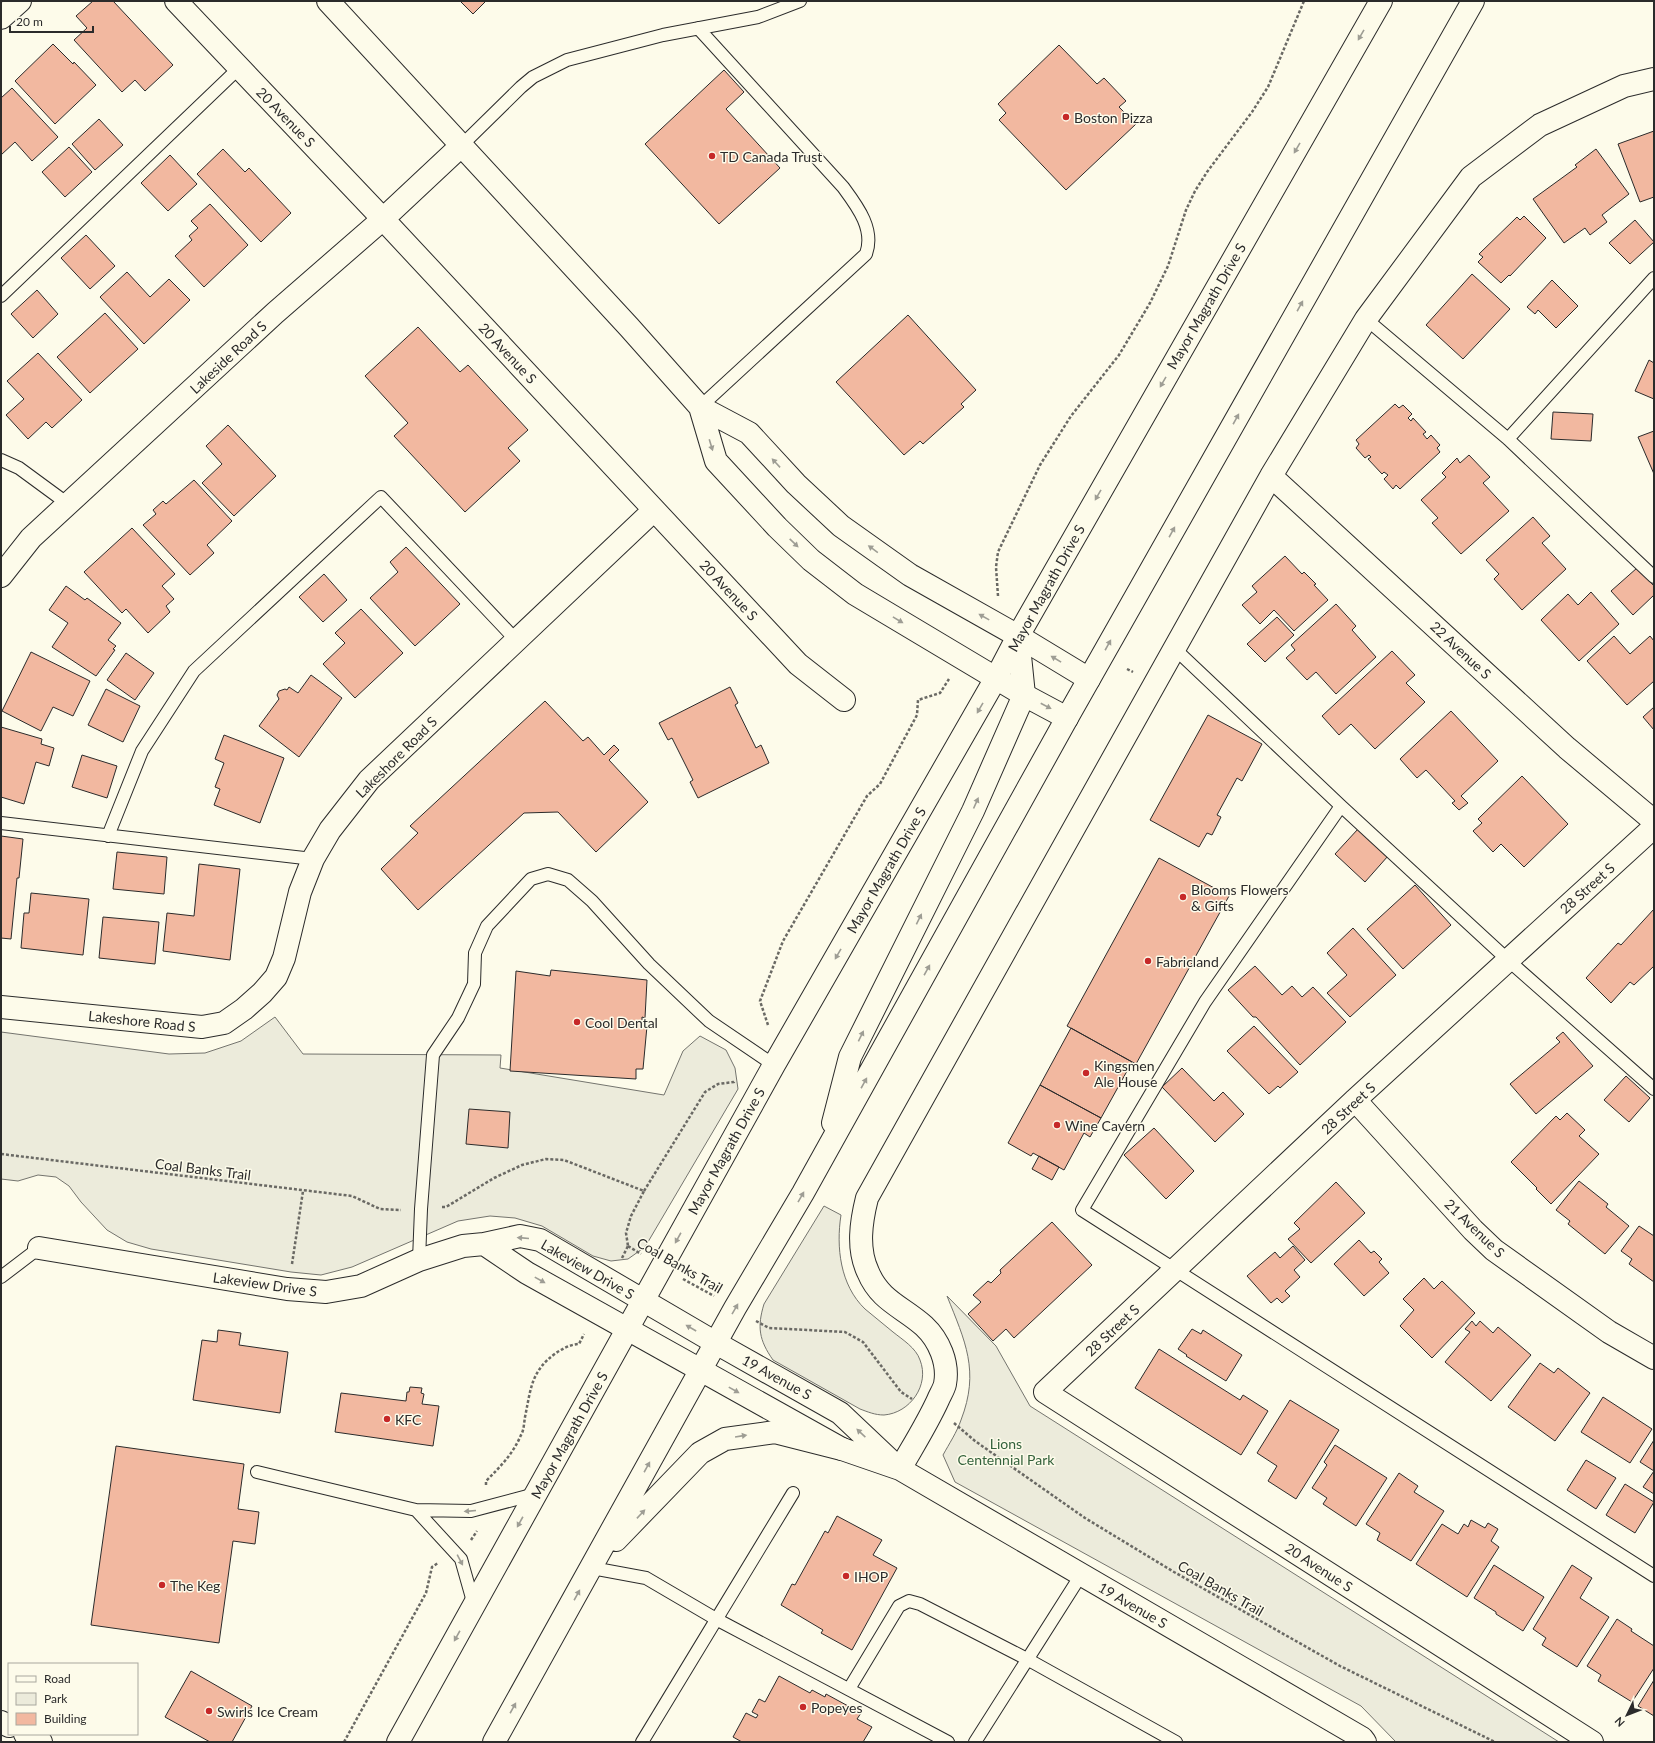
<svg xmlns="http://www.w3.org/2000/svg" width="1655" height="1743" font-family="Lato,sans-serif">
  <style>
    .green { fill: #ecebdb; stroke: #74746e }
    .building { fill: #f2b8a0; stroke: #2b2b2b }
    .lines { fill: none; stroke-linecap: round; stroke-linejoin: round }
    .lane-casing { stroke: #2b2b2b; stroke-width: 14 }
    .street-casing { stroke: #2b2b2b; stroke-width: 24 }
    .secondary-casing { stroke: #2b2b2b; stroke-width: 24 }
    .primary-casing { stroke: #2b2b2b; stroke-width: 24 }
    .path { stroke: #6a6964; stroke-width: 2.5; stroke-dasharray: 3 2; stroke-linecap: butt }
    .lane { stroke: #fdfbea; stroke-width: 12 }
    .street { stroke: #fdfbea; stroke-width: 22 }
    .secondary { stroke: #fdfbea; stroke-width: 22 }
    .primary { stroke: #fdfbea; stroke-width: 22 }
    .oneway { fill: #9e9d94 }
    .poi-dot { fill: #c62828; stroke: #fdfbea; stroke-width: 1.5 }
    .labels { text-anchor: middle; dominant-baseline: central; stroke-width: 3; stroke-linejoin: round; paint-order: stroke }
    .street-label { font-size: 14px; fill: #2b2b2b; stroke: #fdfbea }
    .poi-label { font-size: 14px; fill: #2b2b2b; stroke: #fdfbea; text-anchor: start }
    .park-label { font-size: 14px; fill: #34623c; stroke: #fdfbea }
  </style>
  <rect width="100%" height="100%" fill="#fdfbea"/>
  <path class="green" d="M275,1017L303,1054L501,1055L500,1068L664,1095L683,1051L700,1036L726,1050L735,1068L738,1089L645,1247L628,1259L611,1261L593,1256L542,1226L515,1218L490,1216L458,1221L352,1267L321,1275L291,1272L151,1249L127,1242L107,1230L81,1202L69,1186L56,1177L38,1175L18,1181L1,1179V1032L169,1054L205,1053L241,1041Z
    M824,1206L841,1215C836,1247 840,1285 865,1309C874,1317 884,1324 893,1332C903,1340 916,1348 920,1360C930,1385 910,1413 884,1415C875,1415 868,1412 860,1409L773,1360C759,1340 757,1327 764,1304Z
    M947,1296L996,1346L1030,1406L1559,1742H1396L1361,1706L955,1482L943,1455C949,1444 957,1432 961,1420C980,1371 965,1341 947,1296Z"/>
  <path class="building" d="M93,1H113L173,65L145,91L135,80L122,92L74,40L87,28L76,16Z
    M460,1H486L473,14Z
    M53,44L73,64L74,62L96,85L55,124L15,81Z
    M1059,45L1097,84L1104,78L1126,101L1119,107L1136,124L1066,190L999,120L1006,113L998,104Z
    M724,70L744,92L726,109L780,168L719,224L645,144Z
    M12,88L58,137L32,161L15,142L1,155V98Z
    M99,119L123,145L95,170L72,144Z
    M1654,131V197L1640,202L1618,144Z
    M69,147L92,172L65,197L42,172Z
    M223,149L245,172L249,168L291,213L261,242L197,174Z
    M1596,149L1629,194L1602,215L1607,222L1590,235L1585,228L1564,243L1533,199L1577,167L1575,165Z
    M170,155L197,184L168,211L141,183Z
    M210,204L248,245L204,287L175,256L192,240L189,236L198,228L191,221Z
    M1524,216L1546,238L1510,276L1509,275L1501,283L1478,262L1483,257L1479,254L1517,217L1520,220Z
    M1635,220L1654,242L1630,264L1609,243Z
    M86,235L115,266L90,289L61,258Z
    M127,272L150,297L169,279L190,300L144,344L100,297Z
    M1472,274L1510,309L1463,359L1426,325Z
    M1552,280L1578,306L1556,328L1538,310L1535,314L1527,307Z
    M37,290L58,314L33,338L11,314Z
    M105,313L138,349L90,393L57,357Z
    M908,315L976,390L961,404L964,407L923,444L920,441L904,455L836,382Z
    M418,327L460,372L468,365L528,430L508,448L520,461L465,512L394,436L408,423L365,376Z
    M38,353L82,400L52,428L46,422L28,439L6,415L24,399L7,381Z
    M1649,360L1654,363V399L1635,391Z
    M1395,404L1399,408L1403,405L1412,414L1408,418L1411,421L1413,418L1426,432L1423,434L1427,439L1431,435L1440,445L1437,448L1440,452L1400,489L1396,485L1393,489L1384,479L1388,475L1384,472L1382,474L1368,459L1371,457L1369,455L1365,458L1356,448L1359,444L1356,440Z
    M1553,412L1593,414L1591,441L1551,439Z
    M228,425L276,476L234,516L202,483L222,464L206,446Z
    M1654,431V474L1638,437Z
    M1469,455L1490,477L1483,483L1509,511L1461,554L1432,523L1438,518L1421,500L1446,477L1442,473L1457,458L1460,463Z
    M194,480L232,521L207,545L214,553L190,575L143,525L156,514L153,510L163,501L166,504Z
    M1533,517L1550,536L1542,543L1566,569L1522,610L1494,579L1499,574L1486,560Z
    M132,528L175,574L162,586L174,599L166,606L170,612L148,633L126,609L122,613L84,572Z
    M406,547L460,604L415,646L370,598L398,572L390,562Z
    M1285,556L1302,574L1304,572L1316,584L1314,585L1328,600L1294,631L1274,610L1260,624L1242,605L1257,592L1252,586Z
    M1637,568L1654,586V595L1633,615L1611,591Z
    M324,574L347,600L323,622L299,597Z
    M66,586L85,600L87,598L121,623L108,640L116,646L113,649L115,650L96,676L52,647L68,623L49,610Z
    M1591,592L1619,624L1579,661L1541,620L1568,594L1578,605Z
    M1336,604L1356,626L1352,630L1376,657L1336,694L1316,672L1307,680L1286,658L1295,650L1291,645Z
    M361,609L403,653L355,698L323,664L345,643L335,633Z
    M1277,617L1294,635L1265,662L1247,644Z
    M1614,636L1630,654L1650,636L1654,641V681L1627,705L1587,661Z
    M1392,651L1415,675L1406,683L1425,702L1375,749L1351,724L1339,735L1322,716Z
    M31,652L90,681L73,716L53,707L41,731L2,711Z
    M126,653L154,673L135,700L107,680Z
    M311,675L342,698L299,757L259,726L279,699L277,695L279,691L285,689L287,690L289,687L298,693Z
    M730,687L738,703L735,705L756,748L761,745L769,763L698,798L690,782L693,780L672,738L668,740L659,723Z
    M106,689L140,706L123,742L88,725Z
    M545,701L583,741L588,737L604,755L614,745L619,750L609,760L648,802L596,852L558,812L524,813L418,910L381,869L418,833L410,826Z
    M1654,707V730L1643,717Z
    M1451,711L1498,761L1461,796L1468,803L1459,810L1452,803L1455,801L1426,770L1417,778L1400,759Z
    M1208,715L1262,744L1242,781L1237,778L1217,815L1221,817L1212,835L1207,833L1199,847L1150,820Z
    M1,727L42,739L41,744L54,748L49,766L36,762L24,804L1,797Z
    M224,735L284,758L260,823L214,805L220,789L215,787L224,763L215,759Z
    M82,755L117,766L107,798L72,787Z
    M1522,776L1568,824L1524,867L1501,844L1493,852L1473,831L1482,823L1478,819Z
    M1358,829L1388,856L1365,882L1335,854Z
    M1,836L23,839L19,878H17L11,939L1,938Z
    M117,852L167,857L164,894L113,889Z
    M1159,858L1229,896L1136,1064L1067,1026Z
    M199,864L240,869L230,960L163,951L167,913L194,916Z
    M1415,885L1451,925L1403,969L1367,929Z
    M31,893L89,899L83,955L21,948L24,913H29Z
    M1654,909V966L1634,985L1630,982L1611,1003L1586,978L1618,943L1621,945Z
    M103,917L159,922L155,964L99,958Z
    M1353,928L1396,975L1350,1017L1327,993L1347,975L1327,953Z
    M1255,966L1282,995L1292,986L1302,997L1313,987L1346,1022L1300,1065L1256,1017H1253L1228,990Z
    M551,970L647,980L645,1018L642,1017V1026H647L643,1069H636V1079L510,1071L516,971L550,976Z
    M1254,1026L1298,1072L1280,1088L1278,1086L1269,1094L1227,1051Z
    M1071,1028L1132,1062L1101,1118L1040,1085Z
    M1563,1032L1593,1066L1536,1114L1510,1084L1560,1042L1556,1038Z
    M1182,1068L1214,1101L1223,1092L1244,1114L1215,1142L1162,1087Z
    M1626,1076L1650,1098L1629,1122L1604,1100Z
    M1040,1085L1101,1118L1090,1137L1084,1133L1064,1170L1033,1153L1031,1156L1008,1143Z
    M469,1109L510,1112L508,1148L466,1144Z
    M1567,1113L1585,1130L1579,1136L1599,1154L1551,1204L1536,1189L1537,1188L1511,1162L1556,1116L1560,1120Z
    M1154,1128L1194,1171L1166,1199L1124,1155Z
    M1039,1156L1059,1167L1052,1180L1032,1169Z
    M1579,1181L1608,1204L1606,1207L1629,1226L1605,1254L1568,1224L1570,1221L1556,1210Z
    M1336,1182L1365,1213L1311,1263L1288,1239L1300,1229L1294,1223Z
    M1052,1222L1092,1265L1014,1338L1006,1329L993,1341L968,1314L981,1302L973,1295L988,1281L991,1283L1001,1273L1000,1270Z
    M1639,1226L1654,1236V1282L1629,1264L1632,1259L1621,1251Z
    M1359,1240L1371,1253L1374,1251L1382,1259L1379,1262L1389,1273L1364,1296L1334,1264Z
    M1293,1246L1305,1260L1294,1270L1300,1277L1285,1291L1290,1296L1282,1303L1277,1298L1271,1303L1247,1276L1275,1252L1280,1258Z
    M1424,1278L1434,1289L1442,1281L1475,1313L1432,1358L1400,1326L1414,1310L1403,1299Z
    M1472,1321L1476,1326L1480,1321L1493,1333L1498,1327L1531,1355L1491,1401L1445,1362L1470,1332L1465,1329Z
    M1192,1329L1201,1334L1203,1330L1242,1355L1226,1381L1186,1356L1187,1355L1178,1349Z
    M218,1330L241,1333L239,1345L288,1352L280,1413L193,1400L202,1340L217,1342Z
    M1159,1349L1240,1400L1243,1395L1268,1411L1241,1455L1135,1388Z
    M1540,1363L1554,1373L1558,1368L1590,1393L1555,1441L1508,1407Z
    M410,1387L422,1388L421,1393L424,1394L422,1404L439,1406L433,1446L335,1432L341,1393L406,1401L407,1392H409Z
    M1603,1397L1652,1429L1630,1463L1581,1432Z
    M1290,1400L1339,1430L1296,1499L1268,1481L1277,1466L1257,1453Z
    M1654,1440V1494L1643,1487L1654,1471L1640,1462Z
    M1335,1445L1387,1478L1356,1526L1323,1504L1327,1498L1312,1488L1327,1465L1324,1462Z
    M116,1446L244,1464L238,1509L259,1512L255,1544L233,1541L219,1643L91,1625Z
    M1586,1460L1616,1478L1596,1509L1567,1490Z
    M1399,1473L1418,1486L1414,1492L1444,1511L1411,1561L1377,1540L1380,1533L1366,1524Z
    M1625,1484L1654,1502L1635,1533L1606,1515Z
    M837,1516L882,1540L873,1555L897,1568L852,1650L821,1633L823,1630L781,1605L792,1584L795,1585L825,1531L828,1533Z
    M1471,1520L1485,1528L1488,1523L1498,1529L1491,1541L1499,1547L1467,1597L1416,1564L1442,1524L1458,1534L1464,1524L1468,1527Z
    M1494,1565L1544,1597L1523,1631L1496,1614V1612L1474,1598Z
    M1572,1565L1592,1578L1580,1598L1609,1617L1577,1667L1542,1645L1546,1638L1533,1629Z
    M1617,1619L1632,1629L1631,1631L1654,1646V1668L1632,1702L1598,1681L1601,1675L1587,1666Z
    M191,1671L252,1706L232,1742H210L165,1717Z
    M779,1676L810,1693L812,1690L825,1697L826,1694L861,1713L857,1719L872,1727L863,1742H742L733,1737L746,1713L756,1718L758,1715L752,1712L759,1699L765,1702Z
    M1654,1680V1716L1638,1706Z"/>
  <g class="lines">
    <defs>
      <path id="lane" d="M698,28L843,187C857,206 875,229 866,254L700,407
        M462,145L521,87L533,77L567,60L663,35L758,17L800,1
        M1,296L239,68
        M1366,319L1508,439L1654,577
        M1508,439L1654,278
        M1,460L19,468L68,504
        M1174,648L1341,806L1508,960L1654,1089
        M1341,806L1205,1002L1082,1210L1654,1576
        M1,823L313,859
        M108,836L142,751L194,671L381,497L516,640
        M419,1260L421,1209L433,1055L458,1018L474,984L475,953L487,926L531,879L548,874L568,880L592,901L649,964L709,1021L774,1065
        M1,1277L39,1248
        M257,1472L416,1510L471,1511L535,1494
        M416,1510L461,1559L474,1605
        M592,1568L646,1578L716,1619L948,1742
        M849,1689L899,1606L909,1601L920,1604L1027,1659L1176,1742
        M642,1742L793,1493
        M975,1742L1081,1575"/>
      <path id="street" d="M176,1L383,219L798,664L844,700
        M1,18L20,1
        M1271,476L1567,748L1654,821
        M1,576L31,538L275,313L383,219L462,145
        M1,1007L202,1027L224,1023L244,1009L262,993L276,977L284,958L300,892L313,859L330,830L369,780L654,510
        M1355,1100L1473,1230L1494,1250L1609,1332L1654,1358
        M484,1244L527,1273L842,1449L900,1469L1362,1738L1365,1742
        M39,1248L287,1289L326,1292L361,1286L419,1260L463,1246L484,1244L520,1236L540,1240L716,1343L840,1413L894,1464
        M900,1469C913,1446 927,1424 938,1400C940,1395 944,1389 945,1384C949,1363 939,1340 924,1326C903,1307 880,1301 868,1272C857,1249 861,1222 867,1198L1271,476L1366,319L1471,177L1540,125L1624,86L1654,79
        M1,1722L9,1726
        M25,1734L41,1742
        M1592,1742L1045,1392L1355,1100L1654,827"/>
      <path id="secondary" d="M328,1L629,327L700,407L749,433L796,484L841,526L910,575L1018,636L1089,679
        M700,407L716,461L777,527L811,560L855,594L1024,695L1067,718"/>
      <path id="primary" d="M833,1123L850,1057L973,811L1024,695L1018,636
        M616,1540L700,1453L725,1439L775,1432L842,1449
        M398,1742L774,1065L996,678L1018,636L1381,1
        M494,1742L735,1308L803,1193L1067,718L1473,1"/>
    </defs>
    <use href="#lane" class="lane-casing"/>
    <use href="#street" class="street-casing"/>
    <use href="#secondary" class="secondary-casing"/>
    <use href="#primary" class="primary-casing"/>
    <path class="path" d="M998,596L996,567L998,552L1040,465L1071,416L1119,355L1150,303L1168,266L1186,210L1195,191L1207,172L1252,112L1268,87L1304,1
      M1127,669L1133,672
      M768,1025L760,1001L783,941L867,796L880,784L917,715L918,700L940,693L949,679
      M1,1154L352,1196L380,1209L401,1210
      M644,1191L705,1092L718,1084L734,1082L735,1080
      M442,1207H446L494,1178L522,1165L546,1159L564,1160L644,1191L631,1216L626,1233L628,1246
      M628,1246L641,1254
      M622,1258L628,1246
      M292,1264L303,1191
      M683,1279L714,1296
      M756,1321L769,1328L845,1332L863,1342L901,1392L912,1399
      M954,1423L975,1441L1085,1518L1174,1572L1340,1666L1495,1742
      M486,1485V1481C500,1467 513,1454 521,1435C524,1430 524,1423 525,1417C531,1388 531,1371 556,1353C562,1349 571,1344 579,1344L584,1334
      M471,1540L477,1531
      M344,1742L426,1593L432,1567L438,1563"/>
    <use href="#lane" class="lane"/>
    <use href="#street" class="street"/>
    <use href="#secondary" class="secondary"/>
    <use href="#primary" class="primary"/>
  </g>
  <defs><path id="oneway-solid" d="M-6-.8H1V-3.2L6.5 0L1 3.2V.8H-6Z"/></defs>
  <g class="oneway">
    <use href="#oneway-solid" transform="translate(1361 35) rotate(120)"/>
    <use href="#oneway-solid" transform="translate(1297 148) rotate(120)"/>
    <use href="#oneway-solid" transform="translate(1300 306) rotate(-61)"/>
    <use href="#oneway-solid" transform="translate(1163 382) rotate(120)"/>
    <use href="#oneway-solid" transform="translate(1236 419) rotate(-61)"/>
    <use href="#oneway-solid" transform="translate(711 445) rotate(73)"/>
    <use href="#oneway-solid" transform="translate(776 463) rotate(-133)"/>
    <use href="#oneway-solid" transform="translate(1098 495) rotate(120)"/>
    <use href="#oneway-solid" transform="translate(1172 532) rotate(-61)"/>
    <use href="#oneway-solid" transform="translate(794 543) rotate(44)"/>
    <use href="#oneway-solid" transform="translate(873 549) rotate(-144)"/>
    <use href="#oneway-solid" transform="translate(984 617) rotate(-151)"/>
    <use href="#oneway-solid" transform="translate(898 620) rotate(31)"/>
    <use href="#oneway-solid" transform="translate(1108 645) rotate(-61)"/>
    <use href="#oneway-solid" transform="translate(1056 659) rotate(-149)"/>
    <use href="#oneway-solid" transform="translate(1046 706) rotate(28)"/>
    <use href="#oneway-solid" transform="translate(980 708) rotate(120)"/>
    <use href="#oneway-solid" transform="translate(976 803) rotate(-66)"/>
    <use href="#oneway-solid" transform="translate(919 919) rotate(-64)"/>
    <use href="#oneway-solid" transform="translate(838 954) rotate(120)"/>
    <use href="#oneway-solid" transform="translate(927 970) rotate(-61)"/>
    <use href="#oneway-solid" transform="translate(861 1036) rotate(-64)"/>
    <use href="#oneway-solid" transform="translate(864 1083) rotate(-61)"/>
    <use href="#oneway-solid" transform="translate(801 1197) rotate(-60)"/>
    <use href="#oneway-solid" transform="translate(523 1238) rotate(-175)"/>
    <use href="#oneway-solid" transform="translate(678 1238) rotate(119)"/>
    <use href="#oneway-solid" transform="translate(540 1280) rotate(29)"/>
    <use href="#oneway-solid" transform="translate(735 1309) rotate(-60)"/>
    <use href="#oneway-solid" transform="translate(691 1328) rotate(-150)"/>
    <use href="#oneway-solid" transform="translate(734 1390) rotate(29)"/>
    <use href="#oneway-solid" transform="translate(861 1433) rotate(-137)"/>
    <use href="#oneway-solid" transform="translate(741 1436) rotate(-9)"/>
    <use href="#oneway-solid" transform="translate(647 1467) rotate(-61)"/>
    <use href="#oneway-solid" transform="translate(470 1511) rotate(175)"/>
    <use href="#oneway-solid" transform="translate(641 1514) rotate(-47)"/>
    <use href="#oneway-solid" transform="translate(520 1522) rotate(119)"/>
    <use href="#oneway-solid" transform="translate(460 1560) rotate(62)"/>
    <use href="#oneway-solid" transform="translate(577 1595) rotate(-61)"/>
    <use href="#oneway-solid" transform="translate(457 1636) rotate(119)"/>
    <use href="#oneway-solid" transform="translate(513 1708) rotate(-61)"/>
  </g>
  <g class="poi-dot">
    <circle cx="1066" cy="117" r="4"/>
    <circle cx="712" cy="156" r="4"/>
    <circle cx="1183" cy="897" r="4"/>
    <circle cx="1148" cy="961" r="4"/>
    <circle cx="577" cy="1022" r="4"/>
    <circle cx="1086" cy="1073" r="4"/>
    <circle cx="1057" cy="1125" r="4"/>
    <circle cx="387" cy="1419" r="4"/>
    <circle cx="846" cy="1576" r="4"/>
    <circle cx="162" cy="1585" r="4"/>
    <circle cx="803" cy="1707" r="4"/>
    <circle cx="209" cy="1711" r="4"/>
  </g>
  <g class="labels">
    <g class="street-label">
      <text transform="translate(286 117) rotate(46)">20 Avenue S</text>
      <text transform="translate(1206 306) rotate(-60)">Mayor Magrath Drive S</text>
      <text transform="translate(508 353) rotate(47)">20 Avenue S</text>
      <text transform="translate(228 357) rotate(-43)">Lakeside Road S</text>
      <text transform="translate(1046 588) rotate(-61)">Mayor Magrath Drive S</text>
      <text transform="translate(729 590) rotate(47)">20 Avenue S</text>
      <text transform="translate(1461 650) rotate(43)">22 Avenue S</text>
      <text transform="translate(396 757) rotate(-45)">Lakeshore Road S</text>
      <text transform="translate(886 870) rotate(-60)">Mayor Magrath Drive S</text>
      <text transform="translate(1587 888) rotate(-42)">28 Street S</text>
      <text transform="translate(142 1021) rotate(6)">Lakeshore Road S</text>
      <text transform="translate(1348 1108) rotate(-43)">28 Street S</text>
      <text transform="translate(726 1151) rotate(-61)">Mayor Magrath Drive S</text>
      <text transform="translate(203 1169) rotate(7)">Coal Banks Trail</text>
      <text transform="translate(1475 1228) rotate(44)">21 Avenue S</text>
      <text transform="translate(680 1265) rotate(30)">Coal Banks Trail</text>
      <text transform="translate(588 1269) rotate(30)">Lakeview Drive S</text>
      <text transform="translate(265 1284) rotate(8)">Lakeview Drive S</text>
      <text transform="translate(1112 1330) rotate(-43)">28 Street S</text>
      <text transform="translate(777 1377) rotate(29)">19 Avenue S</text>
      <text transform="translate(569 1435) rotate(-61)">Mayor Magrath Drive S</text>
      <text transform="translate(1319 1567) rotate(33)">20 Avenue S</text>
      <text transform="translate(1221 1588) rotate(30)">Coal Banks Trail</text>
      <text transform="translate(1133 1605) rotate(30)">19 Avenue S</text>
    </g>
    <g class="poi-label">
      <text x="1074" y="117">Boston Pizza</text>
      <text x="720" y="156">TD Canada Trust</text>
      <text x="1191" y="889">Blooms Flowers<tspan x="1191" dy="16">&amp; Gifts</tspan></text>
      <text x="1156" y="961">Fabricland</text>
      <text x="585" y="1022">Cool Dental</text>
      <text x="1094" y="1065">Kingsmen<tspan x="1094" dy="16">Ale House</tspan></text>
      <text x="1065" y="1125">Wine Cavern</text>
      <text x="395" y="1419">KFC</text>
      <text x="854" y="1576">IHOP</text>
      <text x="170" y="1585">The Keg</text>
      <text x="811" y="1707">Popeyes</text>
      <text x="217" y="1711">Swirls Ice Cream</text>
    </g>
    <g class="park-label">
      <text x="1006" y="1443">Lions<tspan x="1006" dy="16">Centennial Park</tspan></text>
    </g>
  </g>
  <rect width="1655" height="1743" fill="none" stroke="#2b2b2b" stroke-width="4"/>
  <rect x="8" y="1663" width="130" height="72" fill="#fdfbea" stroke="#a9a89e"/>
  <rect x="16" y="1676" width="20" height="6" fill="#fdfbea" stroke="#a9a89e"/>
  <text x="44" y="1683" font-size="12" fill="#2b2b2b">Road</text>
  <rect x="16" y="1693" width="20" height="12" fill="#ecebdb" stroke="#a9a89e"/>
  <text x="44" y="1703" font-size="12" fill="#2b2b2b">Park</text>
  <rect x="16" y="1713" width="20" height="12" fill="#f2b8a0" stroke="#a9a89e"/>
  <text x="44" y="1723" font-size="12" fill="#2b2b2b">Building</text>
  <g transform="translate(1627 1715) rotate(227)" stroke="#fdfbea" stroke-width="3" paint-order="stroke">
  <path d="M0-3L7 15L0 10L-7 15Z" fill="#2b2b2b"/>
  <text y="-6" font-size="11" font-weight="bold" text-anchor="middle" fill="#2b2b2b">N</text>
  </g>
  <path d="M10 26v6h83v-6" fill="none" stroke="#2b2b2b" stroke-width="2"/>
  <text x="16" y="26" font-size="12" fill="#2b2b2b" stroke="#fdfbea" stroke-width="3" paint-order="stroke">20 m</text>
</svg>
